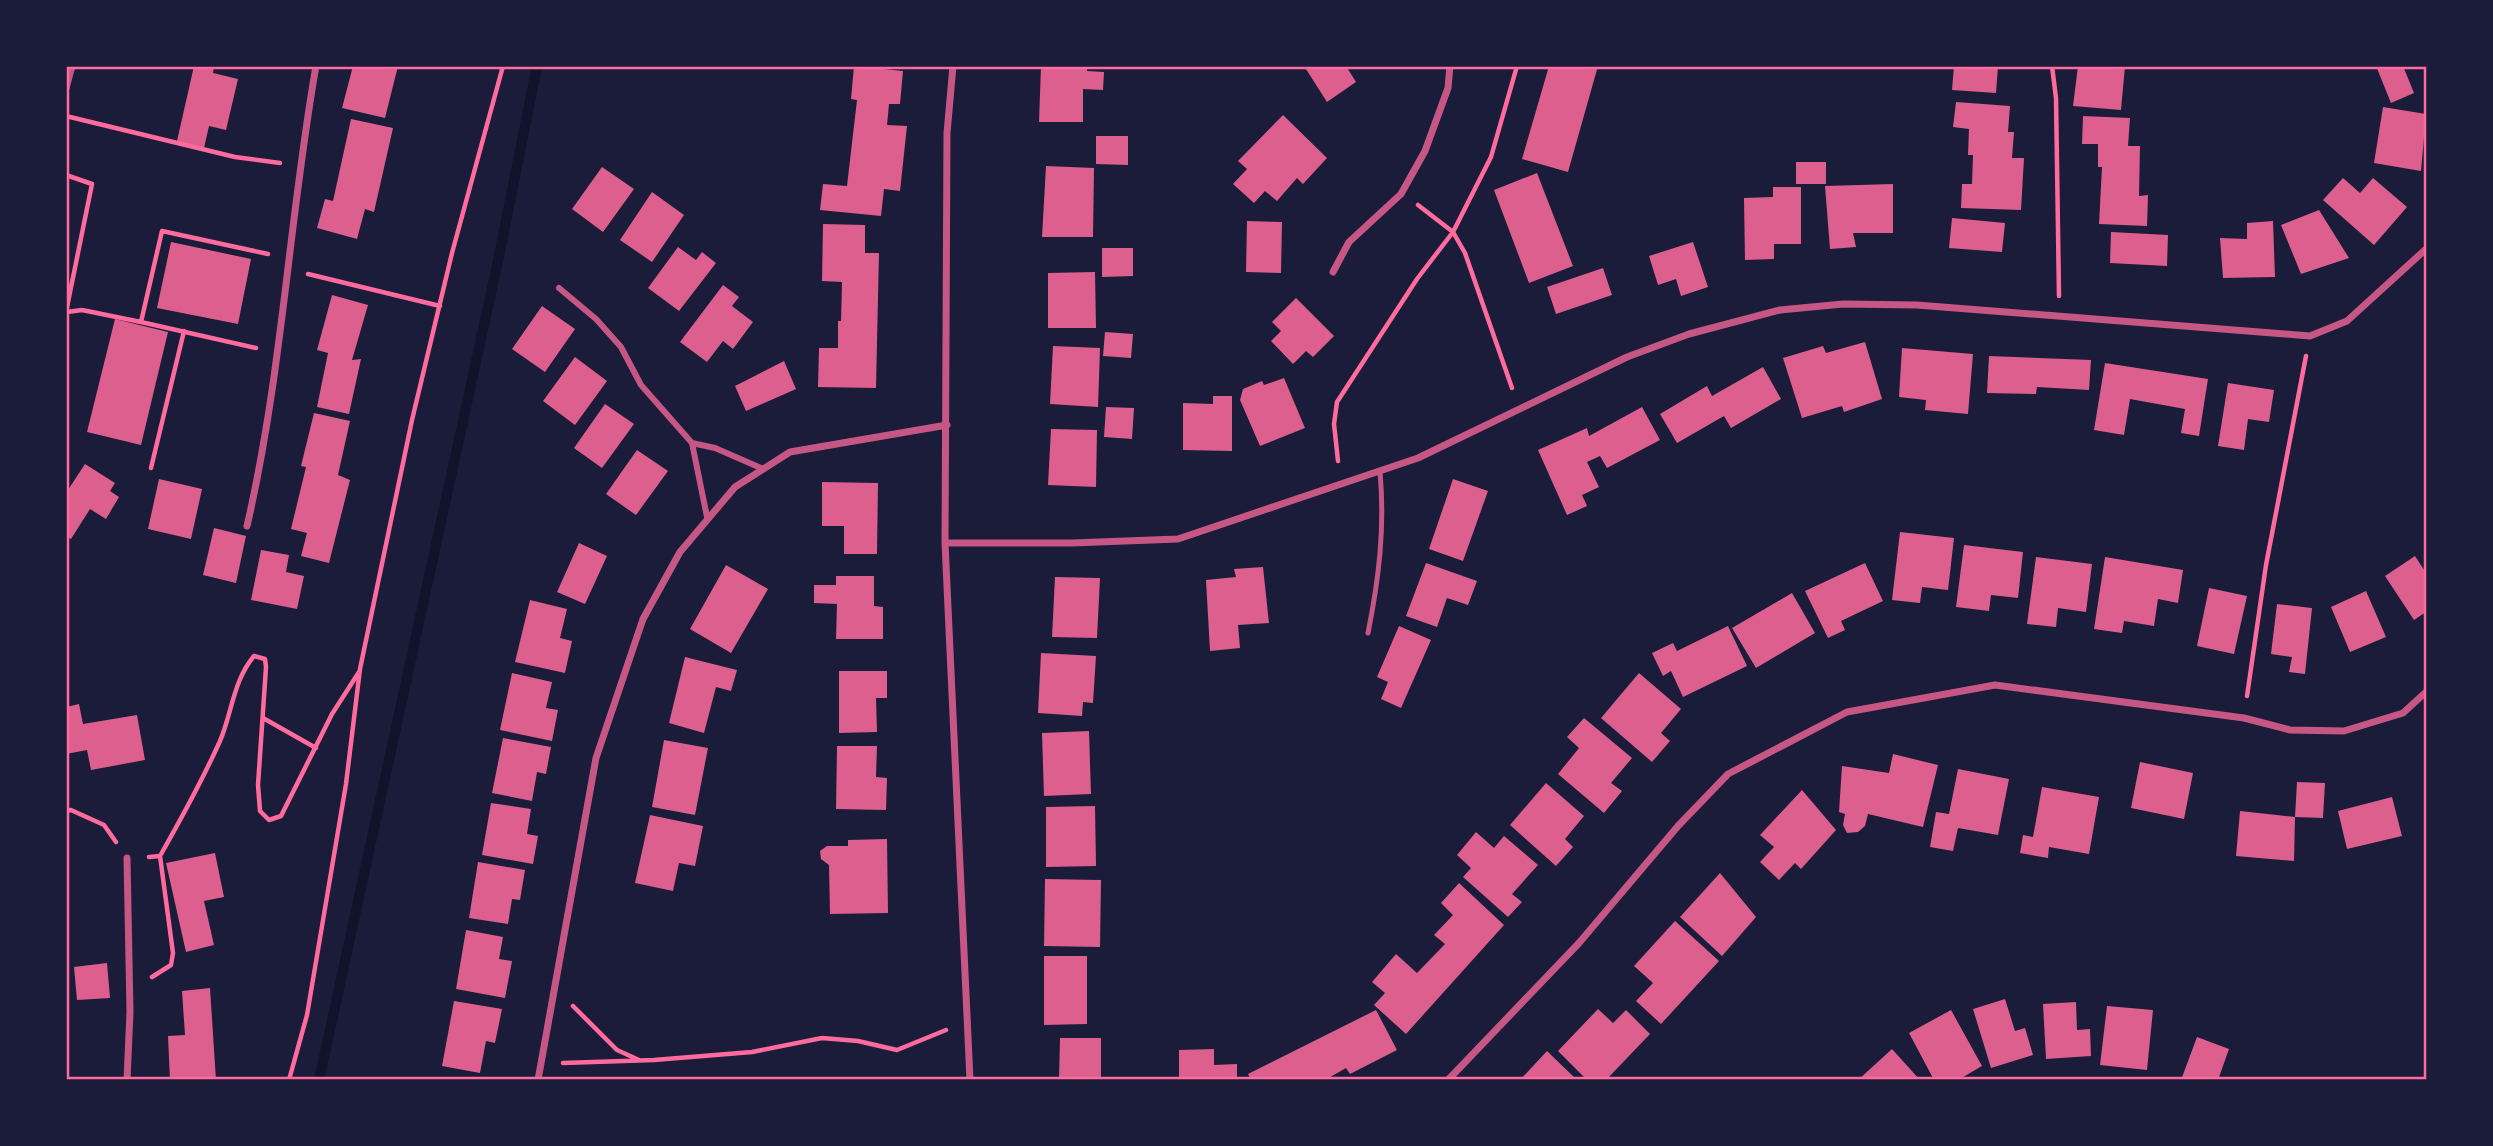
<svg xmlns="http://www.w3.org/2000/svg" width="2493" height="1146" font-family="'Libre Baskerville',serif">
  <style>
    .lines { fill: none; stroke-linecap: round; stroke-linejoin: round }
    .stream { stroke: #12122b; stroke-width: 10 }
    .building { fill: #dd5f8e }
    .path { stroke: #ff6b9d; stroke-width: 4.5 }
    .service { stroke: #c65784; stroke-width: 5 }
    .pedestrian { stroke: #c65784; stroke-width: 6 }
    .minor { stroke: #c65784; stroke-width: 7 }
    .neatline { fill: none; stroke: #ff6b9d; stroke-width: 2.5 }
  </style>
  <rect width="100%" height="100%" fill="#1b1b3a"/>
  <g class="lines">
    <path class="stream" d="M319,1080L498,261L537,66"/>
  </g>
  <path class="building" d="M194,66H214L213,73L238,79L226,130L209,126L204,148L177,141Z
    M353,66H398L385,118L342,108Z
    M854,66L903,71L900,104H889L887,125L907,126L900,191L884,189L881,216L820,210L823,184L847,186L857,100L851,99Z
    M1041,66H1087V71L1104,72L1103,90L1083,89V122H1039Z
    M1304,66H1346L1356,82L1327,102Z
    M1549,66H1598L1568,172L1522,159Z
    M1954,66H1998L1996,93L1952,90Z
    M2078,66H2125L2121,110L2073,106Z
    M2376,66H2403L2414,93L2391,103Z
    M1956,102L2010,106L2008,132H2014L2012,158H2024L2021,210L1961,208L1962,184H1972L1973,155H1968L1969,129L1953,127Z
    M2383,107L2426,114L2421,171L2374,163Z
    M1283,115L1327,158L1303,184L1297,178L1277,201L1265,191L1254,203L1233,184L1247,169L1238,161Z
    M2083,116L2130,118L2128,146H2140L2139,196L2148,195L2147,226L2099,224L2102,167H2098V144H2082Z
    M351,119L393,128L374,212L365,209L357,239L317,228L325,199L333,201Z
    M1096,136H1128V165L1096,164Z
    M1796,162H1826V184H1796Z
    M1046,166L1094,168L1093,237H1042Z
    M602,167L634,189L603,232L572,209Z
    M1537,173L1573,266L1529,283L1494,190Z
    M2343,178L2360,193L2373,178L2407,207L2374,245L2323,200Z
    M1893,184V233H1853L1856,247L1830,249L1825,186Z
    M1773,187H1801V244H1774V259L1745,260L1744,198L1773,197Z
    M652,192L684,215L652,262L620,240Z
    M2319,210L2349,258L2301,274L2281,225Z
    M1952,218L2005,223L2002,252L1949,248Z
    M1247,221L1282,222L1281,273L1246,272Z
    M2273,221L2275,277L2223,278L2220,238L2247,239V223Z
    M823,224L865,225V253H879L876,388L818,387L819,348H838V321H841L842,282L822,281Z
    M2111,232L2168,235L2167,266L2110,263Z
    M171,242L251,259L238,324L157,308Z
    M1693,242L1708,287L1681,296L1676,279L1658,285L1649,256Z
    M678,247L696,260L702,252L716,263L679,311L648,288Z
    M1102,248H1133V276L1102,277Z
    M1603,268L1612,295L1556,314L1547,287Z
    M1095,272L1096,328H1048V273Z
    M723,285L739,297L732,306L753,322L733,349L723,341L707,362L680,342Z
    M332,295L368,305L352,360L361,359L349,414L317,407L328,353L317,350Z
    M1296,298L1334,336L1313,357L1306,351L1293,364L1271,341L1281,331L1272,322Z
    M542,306L575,329L545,372L512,349Z
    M115,319L168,332L141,445L87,432Z
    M1105,332L1133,334L1131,358L1103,356Z
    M1865,342L1882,399L1844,412L1842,406L1802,418L1783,358L1823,346L1826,353Z
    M1053,346L1100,348L1098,407L1050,404Z
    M1902,348L1973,354L1968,414L1925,410L1926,400L1899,397Z
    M1989,356L2091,360L2089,390L2037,387L2036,394L1987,393Z
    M575,357L607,381L575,425L543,401Z
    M784,361L796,389L746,411L735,386Z
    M2105,363L2208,379L2199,436L2181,433L2185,409L2130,399L2124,435L2094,430Z
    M1763,367L1781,399L1731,428L1724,416L1677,443L1660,414L1707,386L1712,396Z
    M1284,378L1305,428L1260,446L1240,400L1243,389L1262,381L1264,385Z
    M2228,383L2274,390L2269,422L2248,419L2244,450L2218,446Z
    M1213,396H1232V451L1183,450V403L1213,404Z
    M605,404L634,424L602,468L574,448Z
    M1106,407L1134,408L1132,439L1104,437Z
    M1642,407L1660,440L1607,468L1600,456L1587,462L1599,487L1582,495L1587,506L1567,515L1538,450L1587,428L1589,436Z
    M314,413L350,421L338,475L350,480L329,563L301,556L307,533L291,529L306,467L301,466Z
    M1051,429L1097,430L1096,487L1048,485Z
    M637,450L668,471L636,515L606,494Z
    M85,464L115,483L110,491L119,497L106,519L90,509L71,539L66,536V493Z
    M159,479L202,489L191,539L148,529Z
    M1453,479L1488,491L1463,561L1429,549Z
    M822,482L878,483L877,554H844V526H822Z
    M214,528L246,536L236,583L203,575Z
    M1900,532L1954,538L1948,590L1922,587L1920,603L1892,600Z
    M579,543L607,556L585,604L557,592Z
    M1964,545L2023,552L2018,598L1991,595L1989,611L1956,607Z
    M261,550L289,555L286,572L304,576L297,609L251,600Z
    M2415,556L2426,573V612L2414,620L2385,576Z
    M2036,557L2092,564L2086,612L2058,608L2056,627L2027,624Z
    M2105,557L2183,570L2178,603L2158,599L2154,626L2124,621L2122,633L2094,629Z
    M1426,563L1477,581L1468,605L1447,598L1437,627L1406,616Z
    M1865,563L1883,601L1841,621L1845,630L1828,638L1805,591Z
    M726,565L768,589L731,653L690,629Z
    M1263,567L1269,623L1238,625L1240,648L1210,651L1206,580L1236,577L1234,569Z
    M836,576H874V606L883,607V639H836L837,604L814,603V585H836Z
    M1055,577L1100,578L1097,638L1052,637Z
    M2209,588L2247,596L2234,654L2197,646Z
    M2366,591L2386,637L2350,652L2331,607Z
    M1792,593L1815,633L1756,668L1732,628Z
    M530,600L567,609L560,638L572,641L565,673L515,662Z
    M2277,604L2312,608L2305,674L2289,672L2292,657L2271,654Z
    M1399,626L1431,640L1401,708L1381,699L1388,682L1377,677Z
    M1728,626L1747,666L1683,697L1671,671L1663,676L1652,653L1673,643L1677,651Z
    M1041,653L1096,656L1093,703L1083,702L1082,716L1038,713Z
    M685,657L737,670L731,691L716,687L704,733L669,723Z
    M839,671H887V698H876L877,732L839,733Z
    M512,673L552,682L546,708L558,710L552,741L500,730Z
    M1639,673L1681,709L1661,733L1670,741L1652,762L1601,718Z
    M79,704L83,724L137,715L145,760L91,770L87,750L66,754V707Z
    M1584,718L1632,758L1611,783L1622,791L1604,813L1558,774L1579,748L1567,737Z
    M1089,731L1091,794L1044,796L1042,733Z
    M503,738L551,747L546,774L537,772L532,801L492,793Z
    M664,740L708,748L695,815L652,807Z
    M837,746H877L876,777L887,778L886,810L836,809Z
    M1893,754L1938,765L1923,827L1868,814L1865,826L1858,832L1847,833L1843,825L1845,814L1839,812L1842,766L1889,773Z
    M2140,762L2193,773L2184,819L2131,808Z
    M1958,769L2009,779L1998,835L1958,828L1953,851L1930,847L1936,812L1949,814Z
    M2297,782L2325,783L2323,818L2295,817Z
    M1546,783L1584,816L1565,839L1573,847L1556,866L1510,825Z
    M2042,787L2099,797L2089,854L2049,847L2048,858L2020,853L2023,835L2033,837Z
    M1802,790L1836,830L1801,869L1795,863L1779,880L1760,862L1774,847L1760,835Z
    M2392,797L2402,836L2347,849L2338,811Z
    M491,803L531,809L527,834L538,836L533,864L482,855Z
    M1095,806L1096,866L1046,867V807Z
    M2240,811L2295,817L2294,861L2236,856Z
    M650,815L703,826L695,866L679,863L673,891L635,883Z
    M1476,832L1494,848L1504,836L1538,865L1512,894L1522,902L1508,917L1463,877L1471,868L1457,855Z
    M887,839L888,913L830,914L829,865L821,859L820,851L827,846H848V840Z
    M215,853L224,897L204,901L214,945L186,952L166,863Z
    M478,862L525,870L520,900L512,899L508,924L469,918Z
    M1720,873L1756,917L1722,956L1680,917Z
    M1045,879L1101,880L1100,947L1044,946Z
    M1459,883L1504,925L1406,1034L1374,1005L1385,993L1372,982L1396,954L1417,973L1445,944L1434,935L1453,915L1441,903Z
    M1675,921L1719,961L1661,1024L1636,1001L1653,983L1634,966Z
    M466,930L503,937L499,959L512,961L505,998L456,989Z
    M1044,956H1087V1024L1044,1025Z
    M107,963L110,998L77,1000L74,967Z
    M210,988L216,1080H170L168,1036L185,1035L182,991Z
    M2005,999L2015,1031L2025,1028L2033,1055L1991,1068L1973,1009Z
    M454,1001L502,1009L495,1043L486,1041L480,1073L442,1066Z
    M2076,1002L2077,1030L2090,1029L2091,1056L2046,1059L2043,1004Z
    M2107,1006L2153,1010L2147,1070L2100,1065Z
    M1598,1009L1613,1023L1626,1010L1650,1034L1606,1080H1587L1558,1051Z
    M1376,1010L1397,1050L1350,1074L1346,1068L1325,1080H1251L1248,1074Z
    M1951,1010L1982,1066L1958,1080H1934L1909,1033Z
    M2197,1037L2229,1049L2218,1080H2181Z
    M1060,1038H1101V1080H1059Z
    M1214,1049V1065L1237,1064V1080H1179V1050Z
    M1892,1049L1920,1080H1858Z
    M1547,1051L1577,1080H1520Z"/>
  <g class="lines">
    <path class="path" d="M2052,66L2056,98L2059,296
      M66,116L235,157L280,163
      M66,175L92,184L66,312
      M1418,205L1453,232L1465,253L1512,388
      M308,274L440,306
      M67,312L82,310L141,322
      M256,348L141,322L162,231L268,254
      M1338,461L1334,424L1337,402L1417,279L1453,232L1491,157L1517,66
      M151,468L184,331
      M2247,696L2266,565L2306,356
      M263,718L316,748
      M66,811L71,810L104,825L116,842
      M149,857L160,856C181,819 202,781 220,741C232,713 233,681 254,656L265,659L266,667L258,785L260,811L269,820L281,816L332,714L359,672
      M152,977L171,965L173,953L160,856
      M573,1006L617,1050L639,1060
      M563,1063L654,1060L752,1052L822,1038L858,1041L897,1050L946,1030
      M289,1080L307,1015L346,784L360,669L412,420L452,253L503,66"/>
    <path class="service" d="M1368,633C1379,578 1385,528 1380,472"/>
    <path class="pedestrian" d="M559,288L596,319L621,347L641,385L692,443L715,448L761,468
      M692,443L707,517"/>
    <path class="minor" d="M953,66L947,133L945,543L970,1080
      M66,88L72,66
      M1333,272L1349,242L1401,194L1425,151L1448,88L1450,66
      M247,526C282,375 289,219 316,66
      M945,543H1072L1178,539L1418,458L1627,357L1689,334L1780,310L1843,304L1917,305L2310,336L2347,321L2426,249
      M127,1080L130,1012L127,858
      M538,1080L596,758L643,619L680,552L735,487L790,452L947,425
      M1448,1080L1579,943L1678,826L1728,774L1847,712L1995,685L2244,718L2290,730L2344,731L2403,713L2426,692"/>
  </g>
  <rect width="2493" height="1146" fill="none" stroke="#1b1b3a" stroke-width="136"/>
  <rect x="68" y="68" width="2357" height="1010" class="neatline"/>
</svg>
